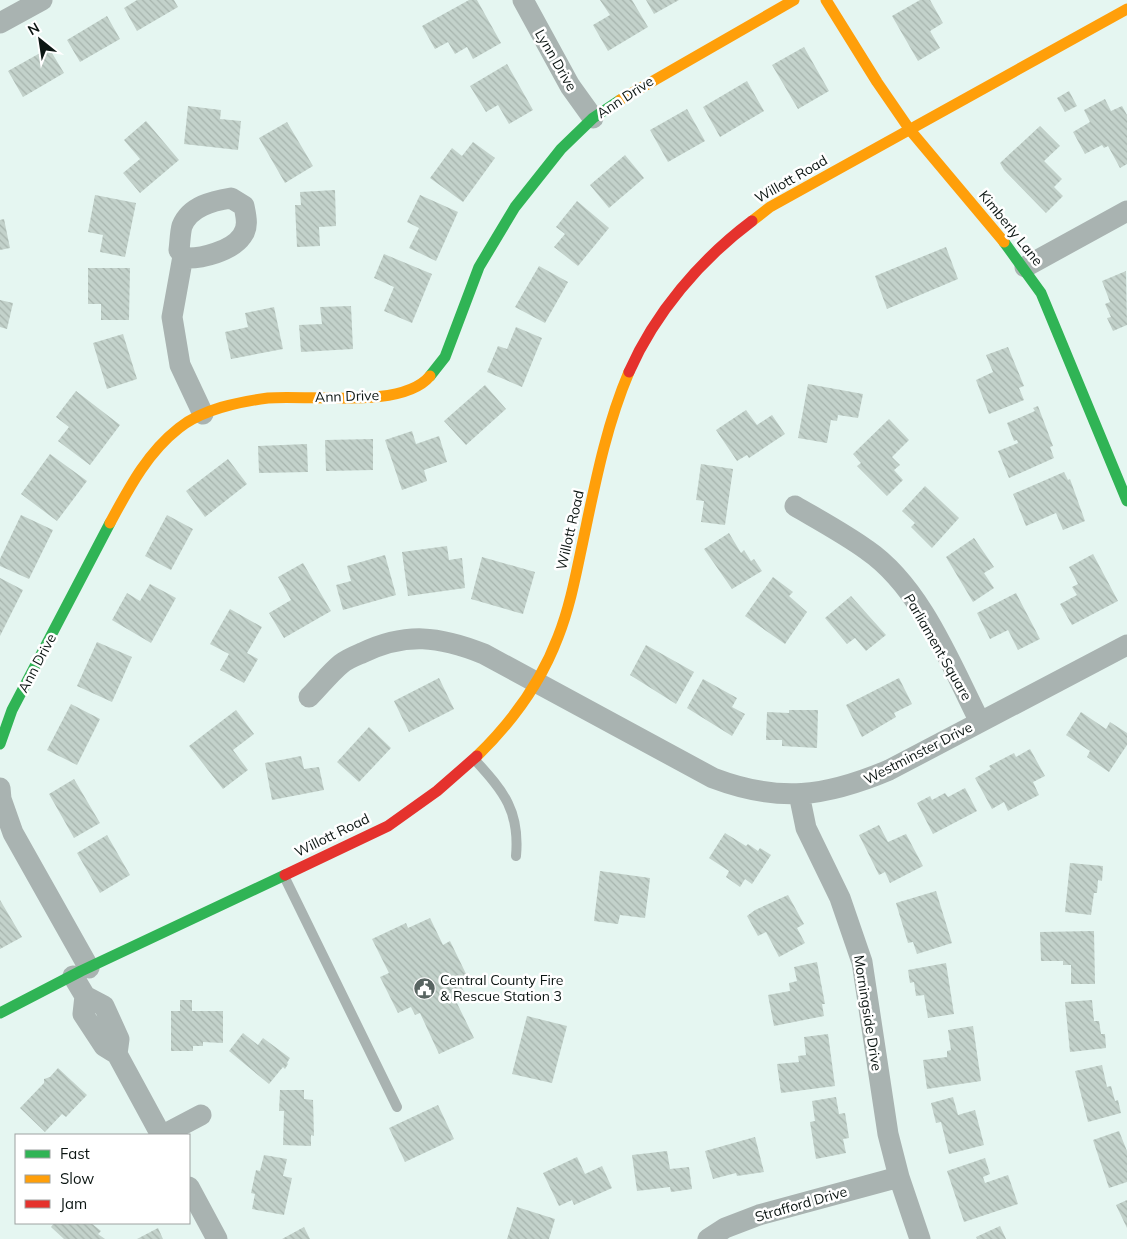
<svg xmlns="http://www.w3.org/2000/svg" width="1127" height="1239" font-family="Mulish,sans-serif">
  <style>
    .building { fill: url(#building-back-hatch) }
    .lines { fill: none; stroke-linecap: round; stroke-linejoin: round }
    .lane { stroke: #a9b3b1; stroke-width: 10 }
    .street { stroke: #a9b3b1; stroke-width: 21 }
    .fast { stroke: #30b455; stroke-width: 11 }
    .slow { stroke: #ff9f0a; stroke-width: 11 }
    .jam { stroke: #e5322d; stroke-width: 11 }
    .labels { text-anchor: middle; dominant-baseline: central; stroke-width: 5; stroke-linejoin: round; paint-order: stroke }
    .street-label { font-size: 14px; fill: #0c1613; stroke: #fff }
    .poi-label { font-size: 14px; fill: #0c1613; stroke: #fff; text-anchor: start }
  </style>
  <defs>
    <pattern id="building-back-hatch" width="6" height="6" patternUnits="userSpaceOnUse" patternTransform="scale(1.25)"><rect width="6" height="6" fill="#c3d2cb"/><path d="M-1 5l2 2M0 0l6 6M5-1l2 2" fill="none" stroke="#a6b4ad"/></pattern>
  </defs>
  <rect width="100%" height="100%" fill="#e5f6f1"/>
  <path class="building" d="M137,0H174L178,7L137,31L124,8Z
    M469,0H477L501,43L473,59L467,47L455,54L448,42L435,49L422,26Z
    M600,0H632L648,27L608,51L593,25L610,15Z
    M646,0H679L654,14Z
    M920,0H930L943,23L930,31L940,48L918,61L892,16Z
    M107,16L120,39L80,62L67,40Z
    M804,47L829,91L798,109L772,65Z
    M49,48L64,73L23,97L8,71Z
    M507,64L533,110L509,124L498,105L486,112L470,86Z
    M747,81L764,111L720,137L703,107Z
    M1069,91L1077,106L1065,112L1057,98Z
    M1105,99L1111,111L1122,106L1127,115V164L1120,168L1108,146L1104,148L1102,145L1085,154L1073,132L1090,122L1084,110Z
    M188,106L221,110L220,119L241,121L238,150L184,144Z
    M687,109L705,141L668,162L650,130Z
    M146,121L179,160L140,193L123,173L140,159L124,140Z
    M287,122L313,166L285,183L259,138Z
    M1040,126L1060,146L1044,161L1062,179L1054,187L1063,196L1046,213L1004,170L1000,163Z
    M473,142L495,158L463,202L430,178L452,148L462,156Z
    M625,155L644,178L609,208L590,185Z
    M335,190L336,226L319,227L320,246L297,247L295,205H301L300,192Z
    M95,195L136,203L125,257L100,252L103,235L88,232Z
    M420,195L458,212L436,261L409,248L419,228L407,222Z
    M577,201L609,228L578,266L554,247L565,234L556,227Z
    M4,219L10,248L0,250V220Z
    M946,247L958,279L887,309L875,276Z
    M384,254L432,274L412,323L384,311L394,287L374,278Z
    M539,266L568,282L545,323L515,307Z
    M88,268H130L129,320H101V304H88Z
    M1126,271L1127,325L1113,331L1107,318L1111,317L1105,304L1110,302L1102,281Z
    M0,300L13,303L7,329L0,327Z
    M351,306L353,349L301,352L299,325L322,324L320,307Z
    M274,307L283,349L231,359L225,332L248,327L245,313Z
    M516,327L542,338L522,387L487,372L498,346L507,349Z
    M123,334L137,379L107,389L93,343Z
    M1008,347L1024,386L1019,388L1024,400L989,414L976,380L993,372L986,355Z
    M808,384L863,394L858,418L838,415L837,421L831,420L827,443L798,438Z
    M485,385L506,409L466,445L444,421Z
    M76,391L120,425L90,465L58,441L69,427L56,417Z
    M1038,406L1053,446L1050,447L1054,458L1009,478L998,451L1018,443L1017,440L1014,441L1007,423L1035,411L1033,408Z
    M746,410L757,425L772,415L785,434L749,458L747,455L737,461L716,430Z
    M889,419L909,440L892,457L900,465L894,470L903,480L887,496L857,466L861,463L853,454Z
    M412,431L416,444L439,436L447,462L424,470L427,481L402,490L385,440Z
    M373,439V470L326,471L325,440Z
    M307,444L308,472L259,473L258,446Z
    M50,454L87,481L57,521L21,494Z
    M228,459L247,484L205,517L186,491Z
    M701,464L733,469L725,525L701,522L704,501L696,500Z
    M1064,472L1068,480L1070,479L1085,521L1063,530L1056,513L1026,526L1013,494Z
    M925,486L959,518L932,548L911,527L915,523L902,511Z
    M21,515L53,530L29,579L0,566V559Z
    M167,515L193,529L171,570L145,556Z
    M729,533L741,553L744,550L751,561L754,559L762,571L732,589L704,549Z
    M974,538L994,567L984,573L994,588L973,602L946,557Z
    M447,546L449,560L462,558L465,588L408,596L402,552Z
    M1093,554L1118,601L1072,625L1060,604L1077,595L1072,587L1078,584L1069,567Z
    M385,555L396,595L343,610L336,585L351,581L347,566Z
    M482,557L535,572L523,614L471,599Z
    M303,563L331,611L284,638L269,613L291,600L278,577Z
    M773,577L793,592L789,596L807,612L785,644L745,616Z
    M0,578L23,590L0,636Z
    M150,584L176,598L151,643L112,620L127,593L140,601Z
    M1016,593L1040,639L1018,650L1008,630L990,639L977,613Z
    M851,596L886,635L866,651L855,638L847,644L825,618Z
    M230,609L262,627L247,653L258,659L244,683L220,670L229,654L210,644Z
    M97,642L132,657L112,702L77,686Z
    M646,645L694,672L676,704L630,675Z
    M439,678L454,709L409,732L394,701Z
    M899,678L912,704L894,713L896,717L862,737L846,705Z
    M703,679L737,698L732,707L745,714L732,736L687,708Z
    M71,704L100,719L77,765L47,750Z
    M236,710L254,734L233,750L248,770L223,789L189,746Z
    M789,710H818L817,748L782,746V740H766L767,712L789,713Z
    M1081,712L1106,729L1110,722L1127,733V745L1109,772L1087,757L1090,751L1066,735Z
    M369,727L391,748L359,782L337,762Z
    M1030,749L1045,776L1033,782L1039,795L1008,811L1004,802L992,809L975,778L991,769L989,766L1014,753L1016,757Z
    M301,756L304,769L319,767L324,790L272,800L265,763Z
    M74,779L100,823L74,838L49,794Z
    M965,788L977,811L933,834L917,803L930,796L932,800L945,793L948,797Z
    M879,825L888,842L906,834L923,866L890,883L885,872L879,875L859,835Z
    M725,833L746,846L748,844L758,851L760,848L771,855L752,884L745,879L740,887L726,877L729,871L709,858Z
    M107,835L130,875L100,893L77,853Z
    M1070,863L1103,866L1102,881L1098,880L1097,893H1094L1091,915L1065,912Z
    M600,871L650,878L645,918L620,915L618,924L594,921Z
    M936,891L952,943L917,954L913,942L908,943L896,903Z
    M788,895L804,924L797,928L805,943L779,957L766,932L758,936L747,916L755,910Z
    M0,900L22,937L0,949Z
    M430,918L443,945L450,941L469,980L460,984L464,992L454,997L474,1038L439,1054L420,1013L415,1015L411,1007L398,1013L380,977L389,973L372,939L406,923L408,928Z
    M1094,931L1095,984H1071V965H1063V961H1041L1040,932Z
    M817,962L825,1004H822L824,1016L774,1026L768,995L790,991L789,983L797,981L794,967Z
    M946,963L954,1014L928,1018L924,995L916,996L914,982L910,983L908,970Z
    M180,1000H192V1011H223V1043L203,1042V1046H193V1051H171V1011H180Z
    M1092,1000L1094,1021H1099L1101,1034H1105L1106,1048L1070,1052L1065,1002Z
    M527,1016L567,1026L552,1083L512,1074Z
    M973,1026L981,1081L927,1089L923,1060L947,1057V1051L951,1050L948,1030Z
    M243,1033L258,1045L263,1038L290,1058L287,1063L288,1064L285,1069L283,1067L269,1084L229,1051Z
    M828,1034L835,1086L781,1093L777,1064L799,1062L798,1056L806,1055L804,1037Z
    M1102,1065L1107,1087L1111,1086L1115,1101L1118,1100L1121,1113L1088,1122L1075,1071Z
    M58,1068L87,1095L66,1117L62,1114L45,1132L20,1108L44,1083V1079L50,1077Z
    M280,1090H304V1099L313,1100L314,1136L311,1135V1146L283,1145L284,1111H279Z
    M836,1097L839,1114L845,1113L849,1138L843,1139L846,1153L816,1159L810,1122L815,1121L812,1101Z
    M953,1097L958,1115L975,1110L984,1145L949,1154L941,1122L936,1123L931,1103Z
    M438,1105L454,1139L405,1162L389,1128Z
    M1119,1131L1127,1151V1182L1109,1188L1093,1140Z
    M755,1137L764,1172L737,1176L736,1173L713,1179L705,1151Z
    M667,1151L670,1169L689,1167L692,1189L671,1192L670,1187L637,1191L632,1155Z
    M264,1155L287,1159L283,1176L292,1178L284,1215L252,1209L255,1194L251,1193L256,1170L260,1171Z
    M577,1157L585,1174L602,1166L612,1188L574,1205L572,1200L559,1206L543,1173Z
    M985,1158L990,1174L983,1177L985,1183L1008,1175L1018,1204L964,1222L947,1171Z
    M1127,1200V1228L1116,1205Z
    M517,1207L555,1219L549,1239H507Z
    M54,1223H91L101,1231L98,1234L105,1239H64L51,1227Z
    M1000,1226L1006,1239H977L976,1237Z
    M304,1227L310,1239H282Z
    M158,1228L163,1239H137Z"/>
  <g class="lines">
    <path class="lane" d="M475,760C504,792 520,811 516,856
      M284,876L397,1107"/>
    <path class="street" d="M523,0L570,86L593,118
      M0,23L42,0
      M231,198L244,206C246,216 249,227 242,236C232,251 201,259 185,258L179,250C180,243 180,233 182,226C190,206 213,201 231,198Z
      M183,256L172,317L180,365L203,414
      M1025,267L1127,211
      M795,506C819,520 845,534 867,550C921,587 951,665 980,722
      M309,697C320,686 330,673 341,664C347,659 355,656 362,653C406,632 439,636 484,654L713,778C779,803 825,797 889,770L1127,645
      M0,788L1,799L13,833L89,968
      M799,794L806,828L840,898L862,962L888,1134L899,1177L920,1239
      M73,976L85,996L104,1006L119,1039L117,1054L161,1135
      M85,996L83,1014L104,1046L117,1054
      M163,1135L201,1115
      M189,1187L217,1239
      M708,1239L725,1228L759,1215L899,1177"/>
    <path class="fast" d="M1004,242L1041,293L1127,501
      M430,376L445,357L479,267L515,207L561,149L593,118L620,100
      M0,744L12,710L110,523
      M0,1013L81,971L285,875"/>
    <path class="slow" d="M826,0L877,82L910,130L1004,242
      M620,100L794,0
      M752,221L770,207L1127,9
      M110,523C129,488 147,453 179,428C203,409 238,402 268,398C308,394 402,410 430,376
      M477,756C511,723 541,682 558,637C570,607 576,574 583,541C595,484 606,426 629,372"/>
    <path class="jam" d="M629,372C655,313 700,260 752,221
      M285,875L388,826L437,791L477,756"/>
  </g>
  <defs>
    <symbol id="civic-disc" viewBox="-11 -11 22 22"><circle r="9.5" fill="#586461" stroke="#fff"/><path d="M-.6-6.5H3V-4.5H.6V-3L4-1V1h2V6H-6V1h2V-1L-.6-3ZM-1.2 2.5V6h2.4V2.5Z" fill="#fff"/></symbol>
  </defs>
  <g fill-rule="evenodd">
    <use href="#civic-disc" x="412" y="976" width="25" height="25"/>
  </g>
  <g class="labels">
    <g class="street-label">
      <text transform="translate(556 60) rotate(60)">Lynn Drive</text>
      <text transform="translate(625 97) rotate(-33)">Ann Drive</text>
      <text transform="translate(791 179) rotate(-30)">Willott Road</text>
      <text transform="translate(1011 228) rotate(51)">Kimberly Lane</text>
      <text transform="translate(347 396) rotate(-2)">Ann Drive</text>
      <text transform="translate(570 530) rotate(-77)">Willott Road</text>
      <text transform="translate(938 647) rotate(60)">Parliament Square</text>
      <text transform="translate(37 663) rotate(-62)">Ann Drive</text>
      <text transform="translate(918 753) rotate(-27)">Westminster Drive</text>
      <text transform="translate(332 835) rotate(-26)">Willott Road</text>
      <text transform="translate(868 1013) rotate(81)">Morningside Drive</text>
      <text transform="translate(801 1204) rotate(-16)">Strafford Drive</text>
    </g>
    <g class="poi-label">
      <text x="440" y="980">Central County Fire<tspan x="440" dy="16">&amp; Rescue Station 3</tspan></text>
    </g>
  </g>
  <rect x="15" y="1134" width="175" height="90" fill="#ffffff" stroke="#9ea2a1"/>
  <rect x="25" y="1150" width="25" height="8" fill="#30b455" stroke="#9ea2a1"/>
  <text x="60" y="1159" font-size="15" fill="#0c1613">Fast</text>
  <rect x="25" y="1175" width="25" height="8" fill="#ff9f0a" stroke="#9ea2a1"/>
  <text x="60" y="1184" font-size="15" fill="#0c1613">Slow</text>
  <rect x="25" y="1200" width="25" height="8" fill="#e5322d" stroke="#9ea2a1"/>
  <text x="60" y="1209" font-size="15" fill="#0c1613">Jam</text>
  <g transform="translate(40 40) rotate(330)" stroke="#ffffff" stroke-width="4" paint-order="stroke">
  <path d="M0-4L9 19L0 12L-9 19Z" fill="#0c1613"/>
  <text y="-8" font-size="14" font-weight="bold" text-anchor="middle" fill="#0c1613">N</text>
  </g>
</svg>
